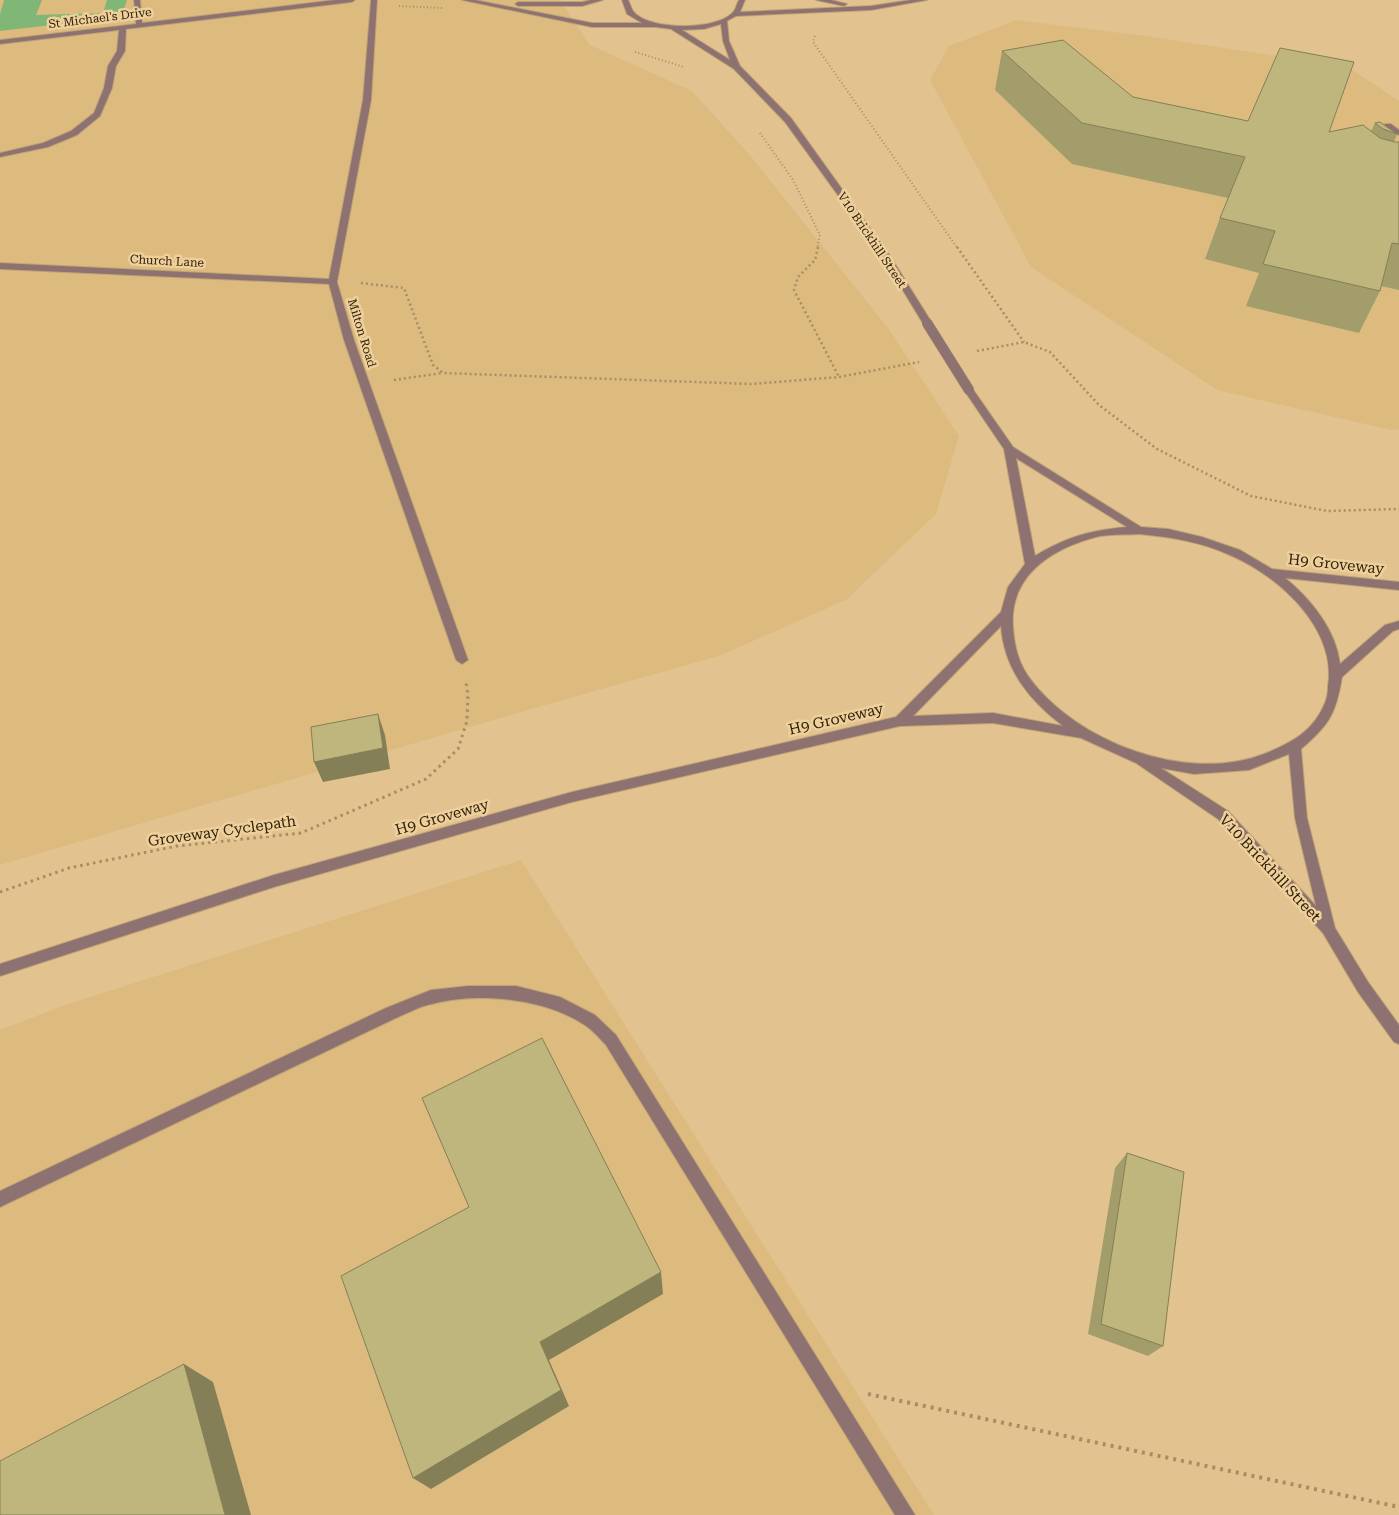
<svg xmlns="http://www.w3.org/2000/svg" width="1399" height="1515" font-family="'Roboto Serif',serif">
  <style>
    .built { fill: #ddbb7f }
    .green { fill: #80b777 }
    .lines { fill: none; stroke-linecap: round; stroke-linejoin: round }
    .minor-casing { stroke: #bea375; stroke-width: 2 }
    .path-far3 { stroke: #a68e64; stroke-width: 2; stroke-dasharray: 1 2.5; stroke-linecap: butt }
    .path-far2 { stroke: #a68e64; stroke-width: 2.5; stroke-dasharray: 2 3; stroke-linecap: butt }
    .path-far1 { stroke: #a68e64; stroke-width: 3; stroke-dasharray: 2.5 4; stroke-linecap: butt }
    .path { stroke: #a68e64; stroke-width: 4; stroke-dasharray: 3 5; stroke-linecap: butt }
    .minor { fill: #8d7271; fill-rule: evenodd }
    .minor-bridge-casing { stroke: #bea375; stroke-width: 11; stroke-linecap: butt }
    .minor-bridge { stroke: #8d7271; stroke-width: 10 }
    .wall { fill: #a39d6b }
    .shaded-wall { fill: #857f57 }
    .building { fill: #beb67c; stroke: #857f57 }
    .labels { text-anchor: middle; dominant-baseline: central; stroke-width: 5; stroke-linejoin: round; paint-order: stroke }
    .far-street-label { font-size: 12px; fill: #2f230e; stroke: #efd09b }
    .street-label { font-size: 15px; fill: #2f230e; stroke: #efd09b }
  </style>
  <rect width="100%" height="100%" fill="#e2c38f"/>
  <path class="built" d="M0,0H560L590,45L692,91L749,154L888,328L959,436L936,514L846,600L719,656L538,707L0,865Z
    M1016,20L1146,36L1348,67L1399,101V429L1391,430L1217,390L1031,267L930,80L949,46Z
    M521,860L934,1515H0V1030L62,1006Z"/>
  <path class="green" d="M4,0H42L36,15L103,13L107,0H127L124,9L104,19L0,31V14Z"/>
  <g class="lines">
    <defs>
      <path id="minor" d="M134,0H140L142,23L335,0H355L352,2L126,29L125,51L116,66L112,88L100,116L77,135L48,147L0,157V153L43,143L71,131L94,113L104,88L108,66L117,51L119,30L0,44V40L136,24Z
        M371,0H377L371,100L337,282L354,340L468,660L462,664L456,660L344,340L329,284L0,269V263L329,279L363,100Z
        M462,0H475L592,23H642L627,14L622,0H628C630,3 631,8 633,11C648,31 719,31 734,11C736,8 737,3 739,0H745L740,12L871,6L911,0H927L871,10L736,16L727,21L729,41L740,66L791,118L890,256L932,323L930,325H924L882,256L785,122L734,69L671,29L656,27H592ZM721,24L723,41L730,60L682,30L704,29Z
        M591,0H603L582,6H518L515,4L518,2H582Z
        M816,0H831L847,4L844,6Z
        M1385,124H1391L1399,130V135L1385,128Z
        M969,387L972,388L1013,447L1141,527L1168,529L1202,537L1240,550L1272,569L1399,582V590L1285,578C1311,599 1336,630 1340,664L1385,625L1399,621V629L1393,631L1342,677C1336,714 1329,725 1301,749L1307,818L1335,928L1368,982L1399,1025V1044L1394,1042L1358,992L1323,933L1218,819L1136,763L1081,738L993,723L900,726L572,802L274,887L0,976V964L274,875L572,792L896,717L1001,612L1008,587L1025,564L1004,449L964,390ZM1016,458L1127,527C1091,530 1066,537 1035,556ZM1139,534C1171,537 1202,542 1232,556C1280,577 1337,629 1328,686C1328,692 1327,698 1325,703C1313,732 1291,743 1264,754C1187,784 1075,742 1028,676C1018,662 1014,644 1013,627C1009,576 1051,549 1096,537C1109,534 1125,535 1139,534ZM1001,626C1004,669 1029,700 1063,726L993,713L913,716ZM1289,754L1295,818L1316,906L1228,811L1161,768L1194,774L1249,770Z
        M468,986H516L560,997L595,1015L616,1035L915,1515H895L606,1045C599,1038 592,1029 583,1024C543,998 478,992 432,1004C420,1006 408,1013 396,1018L0,1207V1191L386,1008L431,990Z"/>
    </defs>
    <use href="#minor" class="minor-casing"/>
    <path class="path-far3" d="M399,6L443,8
      M815,36L813,42L958,249
      M635,52L684,67
      M760,133L793,180L820,235L817,249"/>
    <path class="path-far2" d="M818,247L815,260L798,277L794,290L839,377
      M957,247L1024,342
      M361,283L404,288L433,365L443,373L751,384L839,377L919,362
      M977,351L1024,342L1050,352L1099,405L1157,449L1251,496L1327,511L1399,509
      M394,380L442,373"/>
    <path class="path-far1" d="M0,892L69,868L177,846L301,833L426,779L458,749L467,721L468,694L466,683"/>
    <path class="path" d="M868,1394L1399,1507"/>
    <use href="#minor" class="minor"/>
    <defs>
      <path id="minor-bridge" d="M927,323L969,390"/>
    </defs>
    <use href="#minor-bridge" class="minor-bridge-casing"/>
    <use href="#minor-bridge" class="minor-bridge"/>
  </g>
  <path class="wall" d="M1002,51L1133,97L1248,121L1329,132L1371,131L1375,123L1397,134L1394,142H1399V290L1381,286L1380,291L1359,333L1246,306L1259,273L1205,259L1220,218L1228,198L1072,164L995,90Z
    M1127,1153L1163,1346L1148,1356L1088,1334L1115,1168Z"/>
  <path class="shaded-wall" d="M378,714L385,735L390,769L323,782L314,762Z
    M661,1272L663,1294L549,1360L569,1406L431,1489L413,1478L540,1342Z
    M184,1364L213,1382L251,1515H225Z"/>
  <path class="building" d="M1063,40L1133,97L1248,121L1280,48L1354,62L1329,132L1363,125L1380,138L1395,142H1399V244L1392,243L1380,291L1263,264L1275,231L1220,218L1245,157L1082,123L1002,51Z
    M1380,122L1397,134L1383,129L1375,123Z
    M378,714L383,748L314,762L311,727Z
    M542,1038L661,1272L540,1342L561,1390L413,1478L341,1276L469,1207L422,1098Z
    M1127,1153L1184,1172L1163,1346L1101,1324Z
    M184,1364L225,1515H0V1461Z"/>
  <g class="labels">
    <g class="far-street-label">
      <text transform="translate(100 18) rotate(-7)">St Michael's Drive</text>
      <text transform="translate(872 240) rotate(56)">V10 Brickhill Street</text>
      <text transform="translate(167 261) rotate(3)">Church Lane</text>
      <text transform="translate(362 333) rotate(73)">Milton Road</text>
    </g>
    <g class="street-label">
      <text transform="translate(1336 564) rotate(6)">H9 Groveway</text>
      <text transform="translate(836 719) rotate(-13)">H9 Groveway</text>
      <text transform="translate(442 817) rotate(-16)">H9 Groveway</text>
      <text transform="translate(222 831) rotate(-8)">Groveway Cyclepath</text>
      <text transform="translate(1270 868) rotate(47)">V10 Brickhill Street</text>
    </g>
  </g>
</svg>
